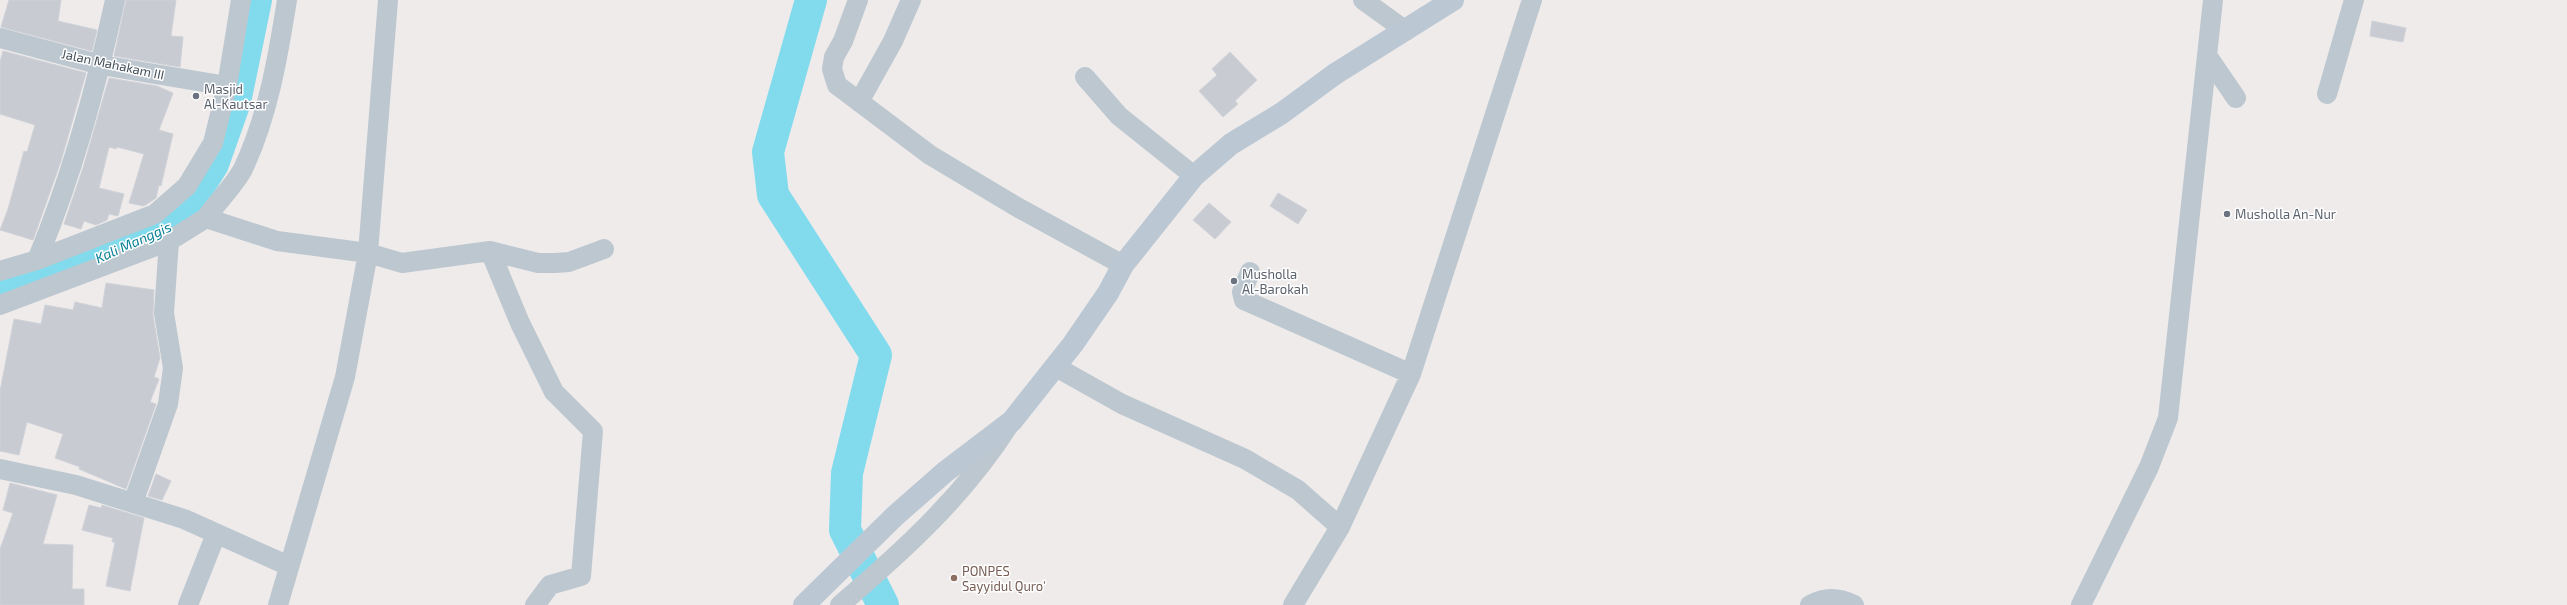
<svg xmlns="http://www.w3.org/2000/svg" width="2567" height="605" font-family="'Exo 2',sans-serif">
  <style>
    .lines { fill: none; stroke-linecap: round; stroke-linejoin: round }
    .river { stroke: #82dbed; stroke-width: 32 }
    .building { fill: #c8cbd1; stroke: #cfd2d8 }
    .street { stroke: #bcc7cf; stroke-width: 20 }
    .secondary { stroke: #bbc8d4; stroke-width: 22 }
    .worship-dot { fill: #6b7280; stroke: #fff; stroke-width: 1.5 }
    .education-dot { fill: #8d6e63; stroke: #fff; stroke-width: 1.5 }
    .labels { text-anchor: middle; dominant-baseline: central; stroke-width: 3; stroke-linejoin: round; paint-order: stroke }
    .street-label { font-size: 13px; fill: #445059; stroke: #fff }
    .worship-label { font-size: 13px; fill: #5b616d; stroke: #fff; text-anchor: start }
    .education-label { font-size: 13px; fill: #785e54; stroke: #fff; text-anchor: start }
    .water-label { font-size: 14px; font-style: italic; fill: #098198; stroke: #fff }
  </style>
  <rect width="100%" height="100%" fill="#efebeb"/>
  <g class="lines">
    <path class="river" d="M811,0L768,152L773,195L876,355L847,473L845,530L883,605
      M0,294L65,272L174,226L213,164L235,102L256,0"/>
  </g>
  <path class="building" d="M9,0H61L58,21L97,30L92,51L1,27Z
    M126,0H176L171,36L183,37L180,67L114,56Z
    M2372,21L2406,28L2403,42L2370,36Z
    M3,51L86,73L61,161L33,240L0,230L8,209L24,151L27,152L35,125L0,114V62Z
    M1230,52L1257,80L1235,101L1238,104L1223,117L1199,91L1217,75L1212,69Z
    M109,78L157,86L173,93L159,130L173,134L161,186L159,185L156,198L144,206L129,203L144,154L117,147L116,149L109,147L99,188L124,194L118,216L109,214L107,220L96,225L84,221L81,229L64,224L83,168Z
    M1278,193L1307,210L1298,224L1270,206Z
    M1209,203L1231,222L1215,239L1193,220Z
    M106,283L154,290L153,315L160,358L154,377L159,379L150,402L156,404L126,489L79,469L80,467L55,458L63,434L27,422L19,455L0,451V391L14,319L41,324L45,305L73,310L75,302L102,308Z
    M156,474L171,481L162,500L148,496Z
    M10,483L57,495L43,544L73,545L72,589H84V605H0V549L13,513L3,510Z
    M89,505L101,508L102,505L144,518L130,591L106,586L115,542H112L113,538L82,530Z"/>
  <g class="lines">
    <path class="street" d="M858,0L843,41L834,57L832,69L837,85L930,155L1017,207L1123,265
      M1363,0L1406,31
      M0,38L101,65L227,86
      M2208,57L2236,98
      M1085,77L1119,116L1194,176
      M2327,94L2354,0
      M859,102L893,41L911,0
      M206,218C217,202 234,186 243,169C268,116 278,57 287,0
      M490,251L520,323L554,392L593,431L581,576L550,585L535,605
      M37,260C72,176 96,89 115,0
      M0,271L37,260L155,214L187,186L213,143L227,86L241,0
      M1250,272L1242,292L1244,300L1411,374
      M0,305L169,241L206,218L277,241L368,253L402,263L490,251L538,263H555L569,262L604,249
      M1056,367L1122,404L1245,459L1298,490L1340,527
      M0,469L76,485L184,519L289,566
      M133,503L168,404L173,368L164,313L169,241
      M188,605L216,534
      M278,605L345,377L368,253L388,0
      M840,605C903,551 964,496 1009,425
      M1293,605L1340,527L1411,374L1532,0
      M1810,605C1825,597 1838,597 1854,605
      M2081,605L2149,467L2168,418L2213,0"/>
    <path class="secondary" d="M804,605L896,515L945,472L1012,421L1073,344L1108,293L1123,265L1194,176L1231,144L1282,113L1335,74L1453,0"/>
  </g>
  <g class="worship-dot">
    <circle cx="196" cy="96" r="4"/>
    <circle cx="2227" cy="214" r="4"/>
    <circle cx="1234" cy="281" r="4"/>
  </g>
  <circle class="education-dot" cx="954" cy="578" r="4"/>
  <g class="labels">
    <g class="street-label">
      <text transform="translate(113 64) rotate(12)">Jalan Mahakam III</text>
    </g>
    <g class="worship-label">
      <text x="204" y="89">Masjid<tspan x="204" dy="15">Al-Kautsar</tspan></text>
      <text x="2235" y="214">Musholla An-Nur</text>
      <text x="1242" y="274">Musholla<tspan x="1242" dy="15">Al-Barokah</tspan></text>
    </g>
    <g class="education-label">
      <text x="962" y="571">PONPES<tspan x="962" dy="15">Sayyidul Quro'</tspan></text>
    </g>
    <g class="water-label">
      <text transform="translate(133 242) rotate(-24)">Kali Manggis</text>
    </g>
  </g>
</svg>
